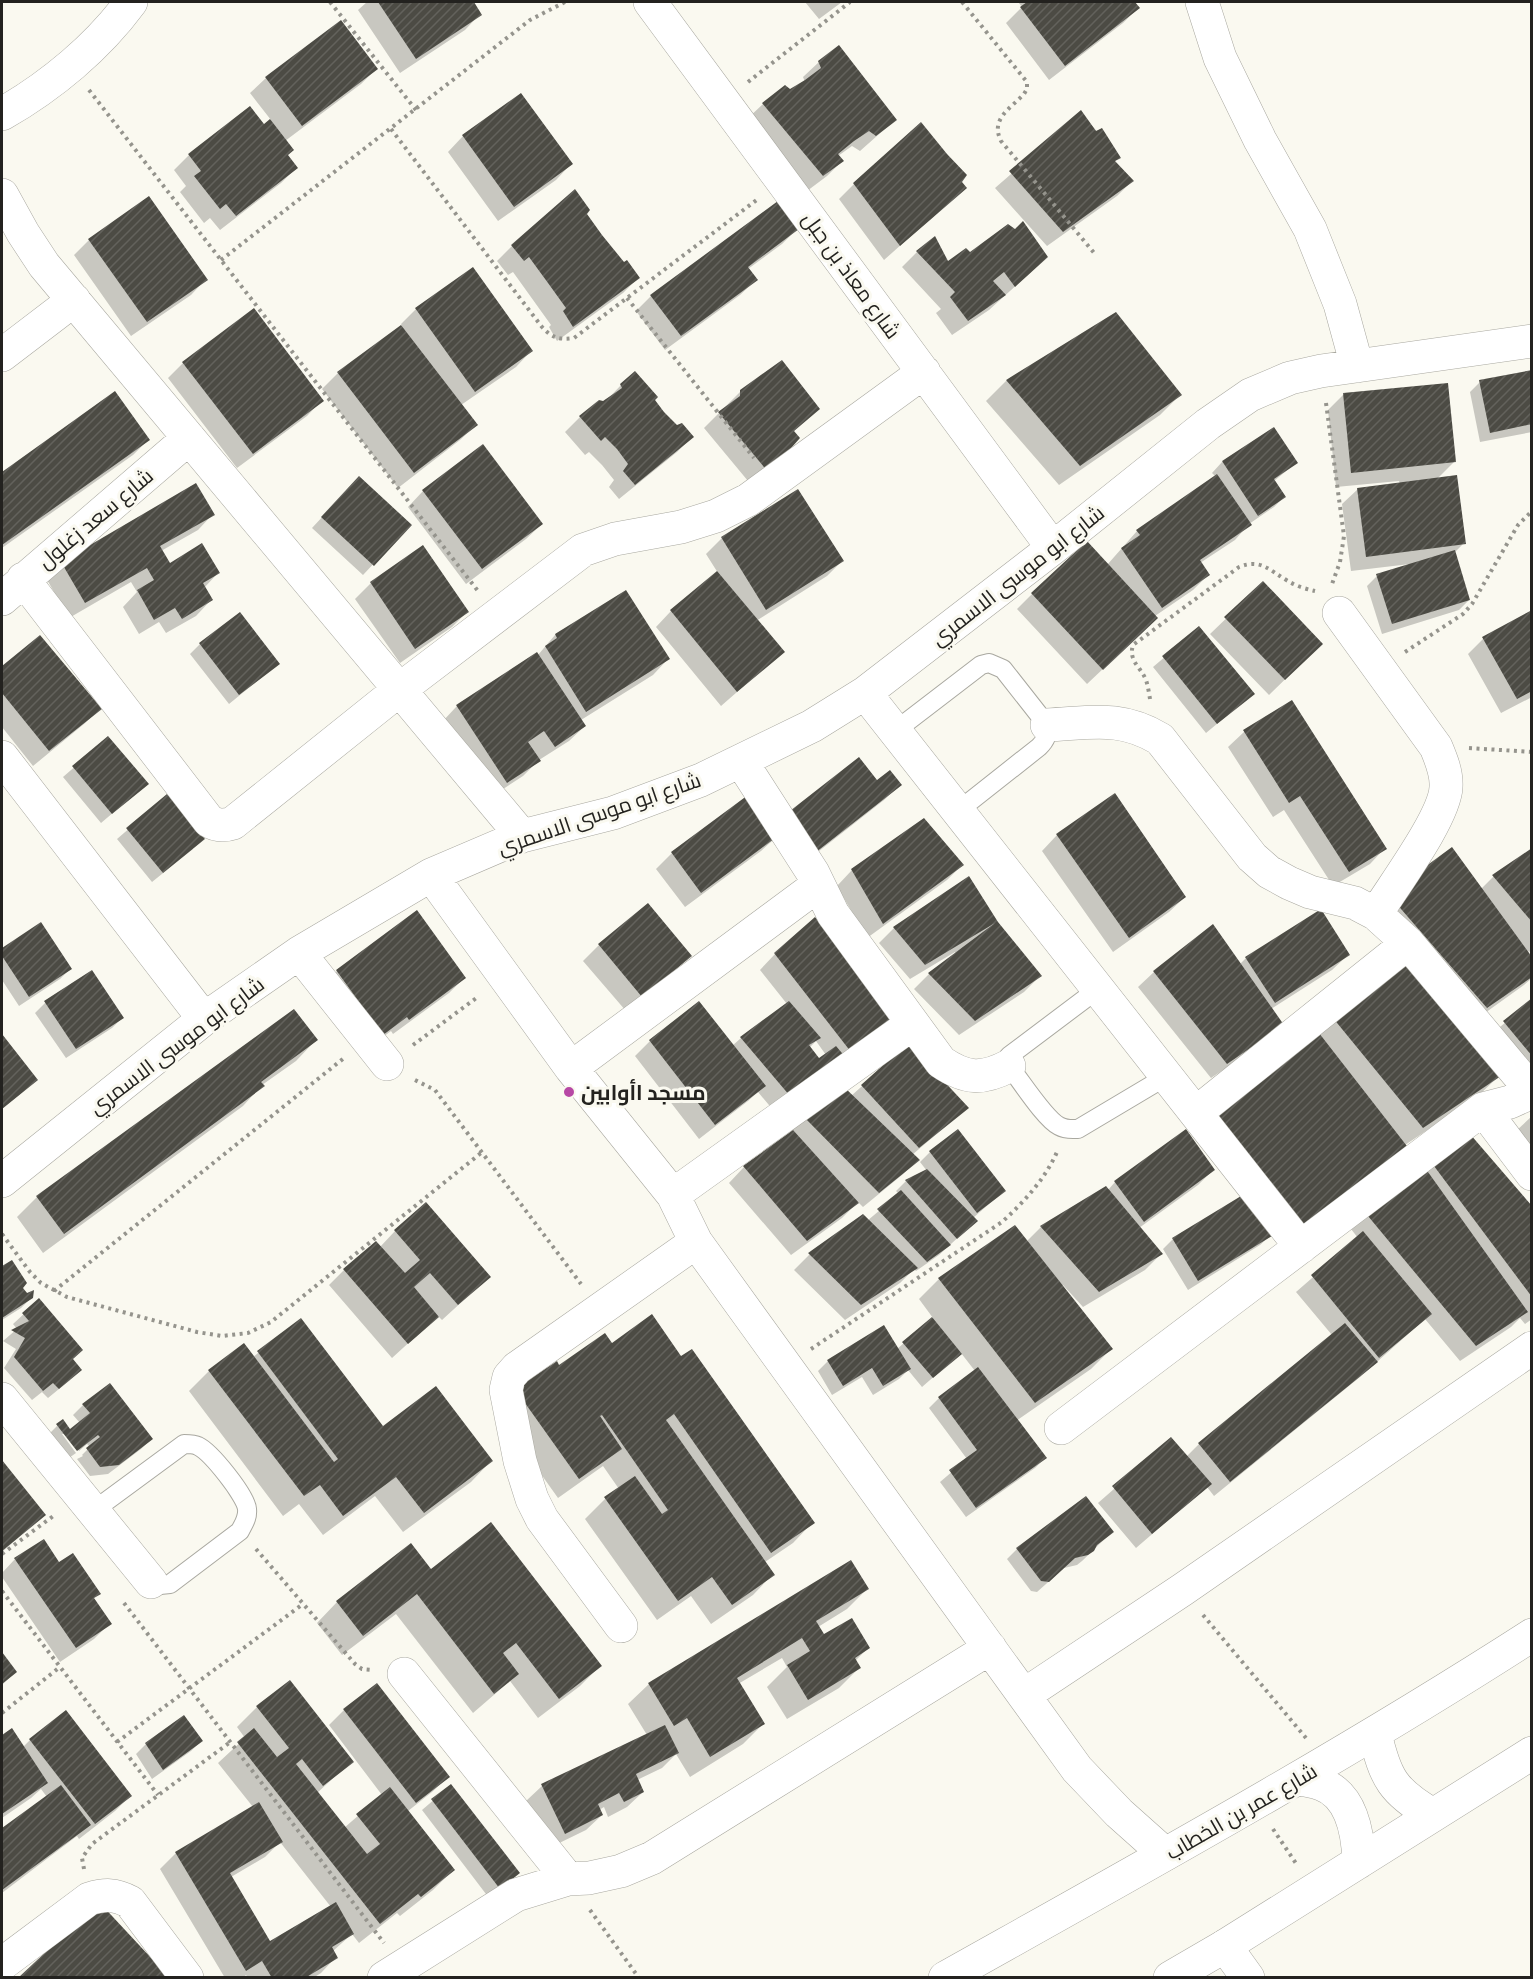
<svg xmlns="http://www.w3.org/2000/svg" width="1533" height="1979" font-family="'Titillium Web',Cairo,sans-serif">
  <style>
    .shadow { fill: #0003; fill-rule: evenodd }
    .building { fill: url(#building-hatch) }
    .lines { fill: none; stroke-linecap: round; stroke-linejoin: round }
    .service-casing { stroke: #a9a8a0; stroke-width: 20 }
    .minor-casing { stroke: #a9a8a0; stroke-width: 34 }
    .tertiary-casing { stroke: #a9a8a0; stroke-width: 34 }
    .path { stroke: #95948d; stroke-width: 4; stroke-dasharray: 3 4.5; stroke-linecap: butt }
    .service { stroke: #fff; stroke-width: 18 }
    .minor { stroke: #fff; stroke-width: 33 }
    .tertiary { stroke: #fff; stroke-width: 33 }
    .poi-dot { fill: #b748a5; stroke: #faf9f0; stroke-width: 2 }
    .labels { text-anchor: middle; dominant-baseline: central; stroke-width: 6; stroke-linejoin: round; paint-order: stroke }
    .street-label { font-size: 21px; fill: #23221f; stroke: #faf9f0 }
    .poi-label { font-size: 21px; font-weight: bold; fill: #23221f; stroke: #faf9f0; text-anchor: start }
  </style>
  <defs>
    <pattern id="building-hatch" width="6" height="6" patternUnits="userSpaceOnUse" patternTransform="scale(1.5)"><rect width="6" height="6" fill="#4c4b44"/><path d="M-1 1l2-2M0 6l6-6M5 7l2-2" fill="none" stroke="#63625c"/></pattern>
  </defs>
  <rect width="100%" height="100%" fill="#faf9f0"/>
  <path class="shadow" d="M367,2H472L480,14L465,30L400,73L358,10Z
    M805,2H842L819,19Z
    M1018,2H1133L1138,8L1123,23L1049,80L1006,23L1022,7Z
    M341,22L376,69L361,84L285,141L287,156L296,168L281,183L220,230L210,218L204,223L180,192L186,186L174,170L189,155L250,108L264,126L271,120L250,93L266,78Z
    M819,62L895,120L860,151L852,146L838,156L842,161L827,176L807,191L747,119L763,104L785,87L790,90L805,82L803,77Z
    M1081,113L1119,157L1114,162L1132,181L1117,196L1047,246L995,188Z
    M463,136L571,164L556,180L498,221L448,152Z
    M960,182L965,188L884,260L839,199L854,184Z
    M586,214L600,236L638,278L623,293L557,341L549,327L551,325L513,272L508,275L497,261L512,246Z
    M797,229L782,244L748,269L756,280L740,295L665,350L636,311L651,296Z
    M89,240L206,279L191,295L131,336L74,255Z
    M917,252L947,263L970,254L1031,272L989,310L952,335L936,313L941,309L902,267Z
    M473,269L531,351L516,367L461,405L476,425L460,440L398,488L322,389L338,373L402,326L401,324L416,309Z
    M1116,314L1180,395L1160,415L1059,485L986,401L1006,381Z
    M183,363L322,400L307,416L237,468L168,378Z
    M1532,372V432L1480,442L1470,392L1480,382Z
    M621,385L653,401L677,427L692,437L677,452L619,499L609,487L614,480L602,465L589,452L585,455L565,432L580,417L604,403Z
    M741,391L818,409L793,432L753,487L704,428Z
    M115,393L148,440L133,455L2,548V474Z
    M1343,395L1455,461L1437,479L1464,543L1454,553L1469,600L1459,610L1382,634L1367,586L1377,576L1410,565V564L1351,571L1342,504L1358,489L1400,484L1399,481L1336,487L1328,410Z
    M1274,429L1296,463L1274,481L1284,497L1274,507L1249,524L1235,540L1200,563L1208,575L1193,590L1155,616L1141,633L1087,684L1017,609L1032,594L1107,565L1137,531L1216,477L1212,473L1222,462Z
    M483,446L542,524L526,539L466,584L408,507L423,491Z
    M349,488L410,525L363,575L312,528Z
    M798,491L842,561L827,576L756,621L783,652L721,706L656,627L671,611L718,573L706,554L722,538Z
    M213,514L198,530L161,551L169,565L218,573L204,588L211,600L196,616L166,633L159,622L139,634L123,607L137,592L131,582L69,618L46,578L62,563Z
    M423,547L467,612L452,627L400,663L355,599L371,583Z
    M1263,583L1306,659L1269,695L1210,634Z
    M625,592L668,659L653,675L581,720L585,726L569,741L539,760L523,776L491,797L442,722L457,706L538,655L555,635Z
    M1532,611V697L1501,713L1468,654L1483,639Z
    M1199,628L1253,694L1206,733L1153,667Z
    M40,637L100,709L84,724L33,766L2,727V668Z
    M200,644L278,664L229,704L190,654Z
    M1291,702L1385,848L1370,864L1333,886L1284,810L1273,817L1228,747L1244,732Z
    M108,738L147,784L101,823L63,777Z
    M877,783L900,785L884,800L795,870L772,841L761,851L685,907L656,869L672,853L747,797L771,829Z
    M1115,795L1185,897L1169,912L1113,952L1042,851L1057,835Z
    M167,796L193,849L152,882L117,839Z
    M1532,850V955L1529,951L1527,953L1532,959V978L1524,985L1471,1023L1374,910L1481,889L1493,877Z
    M962,865L947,880L867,938L837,886L852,870Z
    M648,905L690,955L675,971L626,1011L583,961L599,945Z
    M996,923L1040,976L1024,992L959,1035L914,989L929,974L956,954L955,952L910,979L879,943L894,928Z
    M41,924L70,969L60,979L19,1006L2,980V950Z
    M1213,927L1240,964L1246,958L1348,955L1332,970L1271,1009L1267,1040L1211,1078L1138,987L1154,972Z
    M775,954L895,1017L774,1111L758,1092L748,1101L699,1139L635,1056L650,1041L732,1046L741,1038L787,1004L760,970ZM816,1041L826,1055L818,1060L809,1048Z
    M337,971L464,978L449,993L393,1034L391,1031L367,1049L321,986Z
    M1532,1000V1062L1523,1068L1494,1032Z
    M45,1003L122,1018L112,1028L66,1058L35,1013Z
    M1334,1020L1499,1076L1478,1096L1405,1145L1280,1248L1271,1235L1260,1245L1188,1290L1163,1249L1173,1239L1243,1197L1197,1135Z
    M2,1037L36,1080L2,1109Z
    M316,1040L296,1061L262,1085L243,1106L43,1253L17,1217L37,1197Z
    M908,1045L967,1108L912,1155L918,1160L902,1175L863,1207L858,1202L842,1218L791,1255L729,1183L744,1167L790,1134L789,1132L804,1117L851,1096Z
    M1532,1116V1151L1516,1131Z
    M930,1152L1004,1191L973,1218L976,1221L939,1255L916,1271L914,1269L900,1283L845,1320L794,1270L809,1255L863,1216L867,1221L899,1194L896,1191L906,1181L927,1171L920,1162Z
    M1432,1164L1532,1208V1319L1525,1324L1520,1318L1511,1327L1460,1361L1425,1319L1360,1377L1214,1496L1207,1487L1136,1548L1098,1503L1171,1439L1186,1457L1199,1444L1332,1335L1296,1292L1358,1238L1344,1220Z
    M1213,1170L1198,1185L1139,1228L1161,1254L1145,1270L1083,1307L1063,1285L1062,1286L1111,1349L1091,1369L1016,1421L1045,1458L1035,1468L966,1517L940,1482L967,1459L929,1408L939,1398L975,1371L961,1353L922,1387L908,1370L899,1379L873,1395L862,1377L832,1395L818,1371L828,1361L883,1327L897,1349L933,1318L919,1299L939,1279L1026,1242L1041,1227L1106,1188L1108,1190L1115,1182Z
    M395,1231L489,1277L442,1320L438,1316L392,1358L329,1285L344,1270L380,1247Z
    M11,1262L21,1288L32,1297L21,1308L2,1320V1268Z
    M39,1300L71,1359L70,1380L48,1398L42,1392L32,1400L4,1368L16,1349L3,1341L17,1329L13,1324Z
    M300,1320L382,1428L491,1461L471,1482L403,1532L375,1496L323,1535L299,1504L283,1516L189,1391L209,1371L253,1357Z
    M611,1345L681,1358L813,1522L793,1543L765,1562L773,1574L753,1595L711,1624L691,1596L657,1620L585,1519L605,1499L619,1489L603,1466L558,1498L496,1411L559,1367Z
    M83,1405L151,1439L141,1449L108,1474L90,1476L77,1459L83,1456L82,1455L90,1447L87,1444L79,1451L65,1434H62L76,1453L66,1460L47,1436L57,1426L70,1431L80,1423L73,1415Z
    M2,1462L44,1515L2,1552Z
    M1086,1498L1112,1532L1082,1561L1077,1565L1064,1568L1037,1592L1031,1591L1007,1559L1017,1549Z
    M411,1546L430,1571L600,1666L580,1686L538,1718L510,1681L473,1713L396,1614L342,1655L317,1623L337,1602Z
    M15,1559L59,1564L99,1593L93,1599L110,1623L94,1639L60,1662L2,1577V1573Z
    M850,1562L867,1589L847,1609L818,1627L824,1637L868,1648L855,1661L859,1668L839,1688L787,1719L767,1687L787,1667L782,1658L738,1684L763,1724L743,1744L690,1777L676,1754L662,1768L637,1780L643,1792L627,1807L608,1817L604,1807L599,1810L602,1815L586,1830L549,1848L526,1801L542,1786L647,1735L628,1704L649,1684Z
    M2,1654L15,1672L2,1685Z
    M257,1707L352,1761L317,1793L344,1828L382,1795L329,1725L344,1710L448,1777L432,1792L408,1811L453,1870L433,1890L400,1916L397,1913L359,1943L352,1934L333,1951L336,1957L321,1973L313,1978H248L246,1975L243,1978H225L160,1869L176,1853L253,1807L218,1763L245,1738L237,1727ZM280,1842L331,1907L270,1943L231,1877L265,1857Z
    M184,1717L201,1741L191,1751L152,1779L136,1754L146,1744Z
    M11,1730L23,1747L30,1740L130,1796L115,1811L79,1839L77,1836L2,1893V1830L47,1797L41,1789L31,1798L2,1818V1736Z
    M450,1786L518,1873L489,1898L422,1810Z"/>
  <path class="building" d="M378,2H474L482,15L416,59Z
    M1027,2H1135L1140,8L1065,66L1020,7Z
    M341,20L378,69L302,126L265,77Z
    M839,45L897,120L876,136L869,131L854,141L838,154L844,161L823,176L762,103L785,85L790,89L805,80L821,68L818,61Z
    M521,93L573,164L514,207L462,135Z
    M250,106L264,124L270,119L294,150L288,155L298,168L236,216L226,204L220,209L194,176L201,171L188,154Z
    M1081,110L1096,131L1102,128L1121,158L1115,161L1134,181L1063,232L1009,171Z
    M921,122L947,154L967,175L962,182L967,188L900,246L853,183Z
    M575,189L590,210L587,214L602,235L624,262L627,260L640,278L573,327L563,311L566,308L548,283L529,257L524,261L511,245Z
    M149,196L208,280L147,322L88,239Z
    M778,201L799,229L748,267L758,280L681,336L650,295Z
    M1023,221L1048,257L1015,287L1004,272L993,281L1006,295L968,321L950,297L955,292L916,251L935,236L948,261L966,248L970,252L1008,224L1015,229Z
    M473,267L533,351L475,392L415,308Z
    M254,308L324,401L253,454L182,362Z
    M1116,312L1182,395L1080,466L1006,380Z
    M401,325L478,425L414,473L337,372Z
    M782,360L820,409L794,431L800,438L769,473L718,412L740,396V390Z
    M1532,370V424L1490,433L1479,380Z
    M635,371L658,397L655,400L664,412L677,425L682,423L694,437L635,485L623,471L628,464L617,449L605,437L601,441L579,416L599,400L603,401L622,388L620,384Z
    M1448,383L1456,462L1351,473L1343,393Z
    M115,391L150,440L2,545V472Z
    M1274,427L1298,463L1274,479L1286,497L1258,516L1222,461Z
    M483,444L543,524L482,569L422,490Z
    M1217,474L1252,525L1200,560L1210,575L1162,608L1121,548L1140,535L1136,530Z
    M1457,475L1466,544L1366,557L1357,488Z
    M359,476L412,525L374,566L321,517Z
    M196,483L215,515L160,546L170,563L202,543L220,573L203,583L213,600L182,619L175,608L154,620L137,590L154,580L147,568L85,603L61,562Z
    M798,489L844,561L766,610L721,537Z
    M1087,541L1158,618L1103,670L1031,593Z
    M423,545L469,612L415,649L370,582Z
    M1455,550L1470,600L1392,624L1376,574Z
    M717,571L785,652L737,692L670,610Z
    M1263,581L1323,644L1285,680L1224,617Z
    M626,590L670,659L586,712L545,646L557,638L555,634Z
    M1532,610V691L1517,699L1482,637Z
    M240,612L280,664L239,695L199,643Z
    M1199,626L1255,694L1217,724L1162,656Z
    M40,635L102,709L49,751L2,693V666Z
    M537,652L586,726L555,747L544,731L528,742L541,761L507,783L456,705Z
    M1292,700L1387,849L1349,872L1300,796L1289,803L1243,730Z
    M108,736L149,784L112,814L72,766Z
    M859,757L877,780L890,770L902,785L811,856L781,818Z
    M1115,793L1186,897L1129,938L1056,834Z
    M167,794L205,839L163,873L126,828Z
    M748,795L778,836L701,893L671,852Z
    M924,818L964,865L883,924L851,869Z
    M1452,847L1532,957V977L1487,1008L1388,894Z
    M1532,848V922L1492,875Z
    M969,876L998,922L1042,976L975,1021L928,973L995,923L925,965L893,927Z
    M648,903L692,956L642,997L598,944Z
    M1321,909L1350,955L1275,1003L1245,957Z
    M417,910L466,978L409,1020L407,1017L383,1035L336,970Z
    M815,917L897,1017L851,1052L774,953Z
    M41,922L72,969L29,997L2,956V948Z
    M1213,924L1284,1025L1227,1064L1153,971Z
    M1404,962L1501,1076L1423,1128L1333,1018Z
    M92,970L124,1018L76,1049L44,1001Z
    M1532,998V1056L1503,1021Z
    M699,1001L766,1086L715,1125L649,1040Z
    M789,1001L821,1038L809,1045L819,1058L836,1046L847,1059L790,1096L740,1037Z
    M294,1009L318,1040L261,1082L265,1086L64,1234L36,1196Z
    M1319,1033L1410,1150L1301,1229L1216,1114Z
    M2,1034L38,1080L2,1109Z
    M908,1043L969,1108L919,1148L861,1085Z
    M843,1086L920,1160L879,1193L803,1116Z
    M958,1129L1006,1191L977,1213L929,1151Z
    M1186,1129L1215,1170L1144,1222L1114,1181Z
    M793,1130L859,1203L807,1241L743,1166Z
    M1470,1134L1532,1206V1297L1431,1162Z
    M1418,1158L1528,1312L1476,1346L1358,1204Z
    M927,1169L978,1221L957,1239L905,1180Z
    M1106,1186L1163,1254L1099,1292L1040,1226Z
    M901,1190L951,1245L927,1262L877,1209Z
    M1246,1193L1272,1236L1198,1281L1172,1238Z
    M426,1202L491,1277L458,1305L430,1273L414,1287L439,1317L408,1344L343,1269L376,1241L405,1273L420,1260L394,1230Z
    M863,1214L918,1268L861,1305L808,1253Z
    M1015,1225L1113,1349L1035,1403L938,1278Z
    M1363,1231L1432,1314L1379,1358L1311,1275Z
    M12,1260L27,1283L23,1288L27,1293L34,1290L33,1298L2,1318V1266Z
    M39,1298L83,1350L73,1359L82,1370L59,1389L53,1383L43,1391L14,1357L25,1338L11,1330L29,1321L22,1313Z
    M652,1314L681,1356L692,1349L815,1523L771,1553L674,1414L666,1420L775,1575L732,1605L712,1577L678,1601L604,1497L635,1476L662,1514L668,1510L602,1415L600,1416L622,1449L579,1479L515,1389L557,1361L559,1365L605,1333L612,1343Z
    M932,1317L962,1354L933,1378L902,1342Z
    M301,1318L383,1426L436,1386L493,1461L424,1513L396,1477L343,1516L320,1485L304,1496L208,1370L244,1343L334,1462L338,1459L257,1351Z
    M1345,1323L1378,1362L1230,1482L1198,1443Z
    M884,1325L911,1369L883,1386L872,1368L843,1386L827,1360Z
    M978,1367L1047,1458L976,1508L949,1470L977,1450L938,1397Z
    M110,1383L153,1439L119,1465L100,1467L86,1448L100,1437L98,1435L77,1451L56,1424L63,1419L70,1429L90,1413L82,1404Z
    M1171,1437L1212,1484L1152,1534L1112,1486Z
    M2,1460L46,1515L2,1551Z
    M1086,1496L1114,1532L1097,1545L1094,1551L1088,1555L1075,1558L1049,1582L1041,1581L1016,1548Z
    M491,1522L602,1666L559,1699L516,1643L503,1653L519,1674L494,1694L417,1594L363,1636L336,1601L411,1543L431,1569Z
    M44,1539L59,1562L73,1553L101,1594L94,1598L112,1624L76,1648L14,1558Z
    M851,1560L869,1589L816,1621L824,1634L852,1618L870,1648L855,1658L861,1668L808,1700L787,1665L810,1651L802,1638L737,1678L765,1724L710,1757L687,1718L674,1726L648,1683Z
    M2,1652L17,1672L2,1684Z
    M290,1680L354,1762L323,1786L302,1759L296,1764L367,1854L380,1844L356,1814L390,1787L455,1870L421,1897L418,1894L380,1924L237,1742L254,1728L277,1757L289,1748L256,1706Z
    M377,1683L450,1777L416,1803L343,1709Z
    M66,1710L132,1796L95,1824L29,1739Z
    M184,1715L203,1741L163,1770L145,1743Z
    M665,1725L679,1753L636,1774L644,1792L624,1802L619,1793L598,1804L603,1815L565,1834L541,1784Z
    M12,1728L48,1783L2,1814V1735Z
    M451,1784L520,1873L500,1889L431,1799Z
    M61,1785L91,1825L2,1890V1828Z
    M259,1802L283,1842L230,1873L270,1941L336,1902L354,1934L332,1947L338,1958L305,1978H272L262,1961L246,1971L175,1852Z
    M99,1902L167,1975L165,1978H18Z"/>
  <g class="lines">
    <defs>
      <path id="service" d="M895,731L981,665L989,663L1003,669L1047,725C1048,735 1046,740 1039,747L958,811
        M1098,989L1009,1056L1008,1061L1009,1066C1021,1081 1045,1119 1059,1126C1066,1130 1071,1129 1078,1129L1167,1076
        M93,1511L184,1444C189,1444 194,1444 198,1446C211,1452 246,1496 247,1509C248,1518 244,1523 240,1531L170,1584L160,1585L151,1582"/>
      <path id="minor" d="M650,2L1053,548
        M1202,2L1220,58L1260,140L1310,229L1340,304L1357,366
        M2,114C51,86 98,47 131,2
        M2,195L23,233L44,265L522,836
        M2,355L74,300
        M23,579L209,821C217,826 224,826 233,823L399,690L583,550L615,539L681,527L716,516L748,500L924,372
        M2,599L189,438
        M1339,613L1436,747C1441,759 1447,773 1446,787C1445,817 1393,886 1376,914
        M865,693L1301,1247
        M1047,725C1091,723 1120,715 1160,739L1252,857L1269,872L1289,883L1310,892L1355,903L1376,914L1408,943L1532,1091
        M2,757L204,1019
        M741,761L813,873L833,914L941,1062C966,1079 982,1080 1009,1066
        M431,875L571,1068L673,1195L696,1242L1077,1769L1119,1813L1165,1854
        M299,953L387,1064
        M571,1068L818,885
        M1483,1109L1532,1174
        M1196,1113L1408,943
        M2,1181L204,1019L299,953L431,875L522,836L613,813L701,780L812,726L865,693L1053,548L1208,424L1250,395L1290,378L1321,371L1532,341
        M673,1195L912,1024
        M2,1399L151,1582
        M1061,1428L1483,1109L1510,1102L1532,1092
        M621,1626L542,1519L532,1499L520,1461L506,1390L509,1377L517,1368L696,1242
        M404,1674L568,1879
        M1024,1695L1182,1590L1532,1348
        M1225,1946L1248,1978
        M2,1964L89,1899C105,1894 115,1894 130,1902L187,1978
        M384,1978L516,1895L568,1879L589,1878L621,1871L652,1858L990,1648"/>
      <path id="tertiary" d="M1375,1733C1385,1778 1393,1792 1433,1815
        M1298,1779C1305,1780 1314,1781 1321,1784C1352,1795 1358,1834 1359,1862
        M945,1978C1143,1867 1341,1758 1532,1635
        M1170,1978L1225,1946L1532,1753"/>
    </defs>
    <use href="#service" class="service-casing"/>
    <use href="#minor" class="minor-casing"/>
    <use href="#tertiary" class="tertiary-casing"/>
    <path class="path" d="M330,2L416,110
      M962,2L1027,82V89L1024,94C1010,109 990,119 1001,141L1095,254
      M748,82L850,2
      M89,90L478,591
      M391,129L542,327C552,338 559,340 574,338L758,199
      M221,260L530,20L565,2
      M627,298L754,458
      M1326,403L1344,536L1340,562L1332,584
      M1405,652L1463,614L1472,604L1518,525L1532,511
      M1150,699C1149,693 1148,686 1146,680C1141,667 1128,661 1133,645L1239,567C1261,558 1270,571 1288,581C1296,586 1306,589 1315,591
      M1469,748L1532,752
      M413,1045L479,996
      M415,1080L435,1090L581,1284
      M2,1234L30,1272L41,1283L67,1297L197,1332L222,1336L248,1333L271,1322L481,1153
      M54,1291L344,1058
      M811,1349L1002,1222C1024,1202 1045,1179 1057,1152
      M256,1549L355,1664L362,1669L374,1670
      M2,1554L56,1514
      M2,1591L158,1795
      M124,1603L384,1943
      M1203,1615L1306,1738
      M2,1713L60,1667
      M117,1742L303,1604
      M1273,1829L1297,1865
      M84,1869L82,1858L92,1844L229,1743
      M590,1910L639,1978"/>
    <use href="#service" class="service"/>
    <use href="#minor" class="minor"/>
    <use href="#tertiary" class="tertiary"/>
  </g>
  <circle class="poi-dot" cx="569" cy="1092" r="6"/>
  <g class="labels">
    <g class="street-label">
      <text transform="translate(852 275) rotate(54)">شارع معاذ بن جبل</text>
      <text transform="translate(95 518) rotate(-40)">شارع سعد زغلول</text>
      <text transform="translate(1017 575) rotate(-38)">شارع ابو موسى الاسمري</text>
      <text transform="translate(599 813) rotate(-19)">شارع ابو موسى الاسمري</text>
      <text transform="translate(176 1045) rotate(-37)">شارع ابو موسى الاسمري</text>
      <text transform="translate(1241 1811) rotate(-30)">شارع عمر بن الخطاب</text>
    </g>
    <g class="poi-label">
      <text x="581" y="1092">مسجد اأوابين</text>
    </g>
  </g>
  <rect width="1533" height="1979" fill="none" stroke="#23221f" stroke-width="6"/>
</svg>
